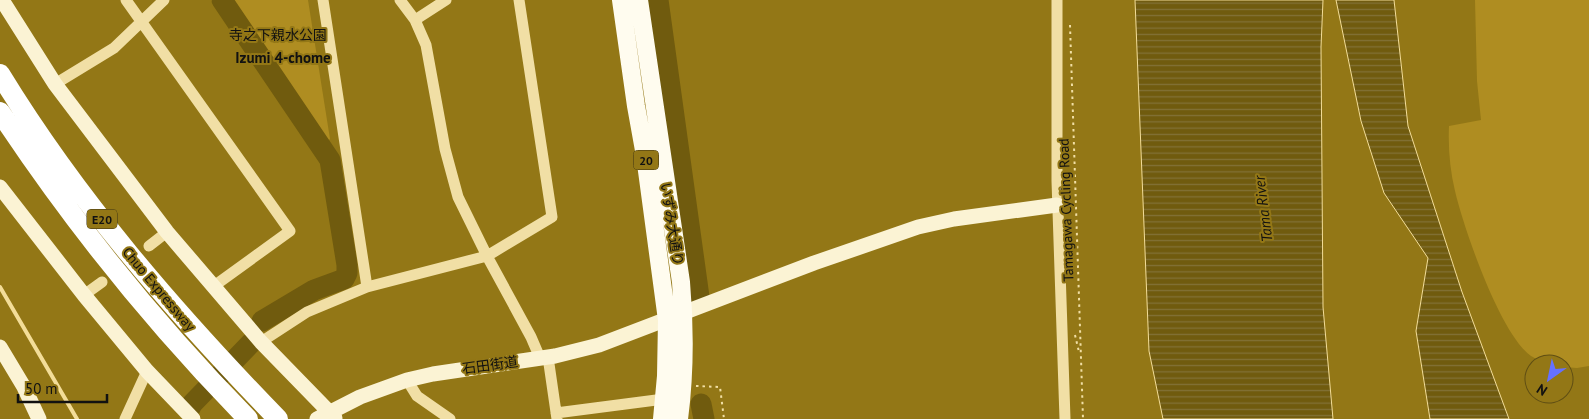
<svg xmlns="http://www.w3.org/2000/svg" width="1589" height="419" font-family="'PT Sans','Noto Sans JP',sans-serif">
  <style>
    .green { fill: #af8d21 }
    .water { fill: url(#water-rules); stroke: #f3dd98 }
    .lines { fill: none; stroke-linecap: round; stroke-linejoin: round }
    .stream { stroke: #f3dd98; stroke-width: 4 }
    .river { stroke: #705b0e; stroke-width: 21 }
    .path { stroke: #f1dfa5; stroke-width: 2; stroke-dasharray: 2.5 4; stroke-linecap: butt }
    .street { stroke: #f1dfa5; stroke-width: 11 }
    .secondary { stroke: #fbf3d4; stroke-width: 15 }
    .primary { stroke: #fffcef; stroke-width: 18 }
    .highway { stroke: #fff; stroke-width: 20 }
    .labels { text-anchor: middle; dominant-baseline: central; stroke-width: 4; stroke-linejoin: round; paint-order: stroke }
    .shield { fill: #937716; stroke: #383012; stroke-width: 1 }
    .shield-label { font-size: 12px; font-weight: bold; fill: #111 }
    .park-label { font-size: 14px; fill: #111; stroke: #937716 }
    .street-label { font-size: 14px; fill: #111; stroke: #937716 }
    .neighbourhood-label { font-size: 15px; font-weight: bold; fill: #111; stroke: #937716 }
    .water-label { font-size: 15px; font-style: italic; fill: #111; stroke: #937716 }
  </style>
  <defs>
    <pattern id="water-rules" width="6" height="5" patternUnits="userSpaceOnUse" patternTransform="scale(1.25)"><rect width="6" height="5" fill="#705b0e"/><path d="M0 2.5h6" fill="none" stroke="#827238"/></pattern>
  </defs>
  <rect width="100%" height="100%" fill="#937716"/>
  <path class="green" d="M211,0H308L330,139L317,150Z
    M1475,0H1589V366L1577,368L1564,367V364C1552,364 1542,363 1531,356C1500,334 1464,229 1455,191C1450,170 1448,148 1449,126L1481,120L1477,81Z"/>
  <path class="water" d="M1135,0H1323L1321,47L1323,307L1333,419H1163L1149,351Z
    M1336,0H1394L1408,126L1462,292L1509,419H1430L1416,331L1428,258L1384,193L1361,121Z"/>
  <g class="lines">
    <path class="stream" d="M0,287L77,419"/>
    <path class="river" d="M222,0L330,160L347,265V273L344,279L314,290L262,321
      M658,0L699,297
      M701,404L704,419
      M190,408L192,404L251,343"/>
    <path class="path" d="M1070,25L1083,419
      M1075,335L1079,352
      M696,386L720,387L724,419"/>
    <path class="street" d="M126,0L290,231L214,286
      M323,0L367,287
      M400,0L415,20L426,45L445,149L458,197L487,256L531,337L540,358
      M1057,0V181L1065,419
      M415,20L446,0
      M55,84L114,48L164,0
      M149,246L167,232
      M84,295L102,282
      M261,342L307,312L367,287L487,256L552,217L519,0
      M548,357L557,419
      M407,380L417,396L450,419
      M556,413L664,399
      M125,419L147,371"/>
    <path class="secondary" d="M2,0L55,84L167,232L261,342L335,418
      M0,187L84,295L147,371L193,419
      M0,347L24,387L39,419
      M317,419L360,397L407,380L433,374L555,356L599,345L814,263L918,227L954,219L1057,205"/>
    <path class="primary" d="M621,0L636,106L645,156L667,320L666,376L662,419
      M639,0L681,282C685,328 685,373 679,419"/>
    <path class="highway" d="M0,74C77,200 175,313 278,419
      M0,112C74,224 154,323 248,419"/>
  </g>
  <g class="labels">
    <g class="shield">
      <rect x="633.5" y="150.5" width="25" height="19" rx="4"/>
      <rect x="87" y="209.5" width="30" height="19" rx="4"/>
    </g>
    <g class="shield-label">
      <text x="646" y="160">20</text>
      <text x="102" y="219">E20</text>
    </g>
    <g class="park-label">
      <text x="278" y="35">寺之下親水公園</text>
    </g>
    <g class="street-label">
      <text transform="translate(1066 210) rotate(-92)">Tamagawa Cycling Road</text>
      <text transform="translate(672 224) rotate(81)">いずみ大通り</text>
      <text transform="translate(159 289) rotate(50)">Chuo Expressway</text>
      <text transform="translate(490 365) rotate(-8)">石田街道</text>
    </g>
    <g class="neighbourhood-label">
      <text x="283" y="57">Izumi 4-chome</text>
    </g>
    <g class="water-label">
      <text transform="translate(1263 209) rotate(-97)">Tama River</text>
    </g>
  </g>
  <g transform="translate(1549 379) rotate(213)"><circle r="24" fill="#937716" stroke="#5f4e14"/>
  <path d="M0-4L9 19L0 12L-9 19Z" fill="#6571ff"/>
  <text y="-8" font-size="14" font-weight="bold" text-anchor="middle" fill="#111111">N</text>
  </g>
  <path d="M18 394v8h89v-8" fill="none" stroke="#111111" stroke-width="2.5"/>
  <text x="25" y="394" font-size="15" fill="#111111" stroke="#937716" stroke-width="4" paint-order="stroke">50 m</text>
</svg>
